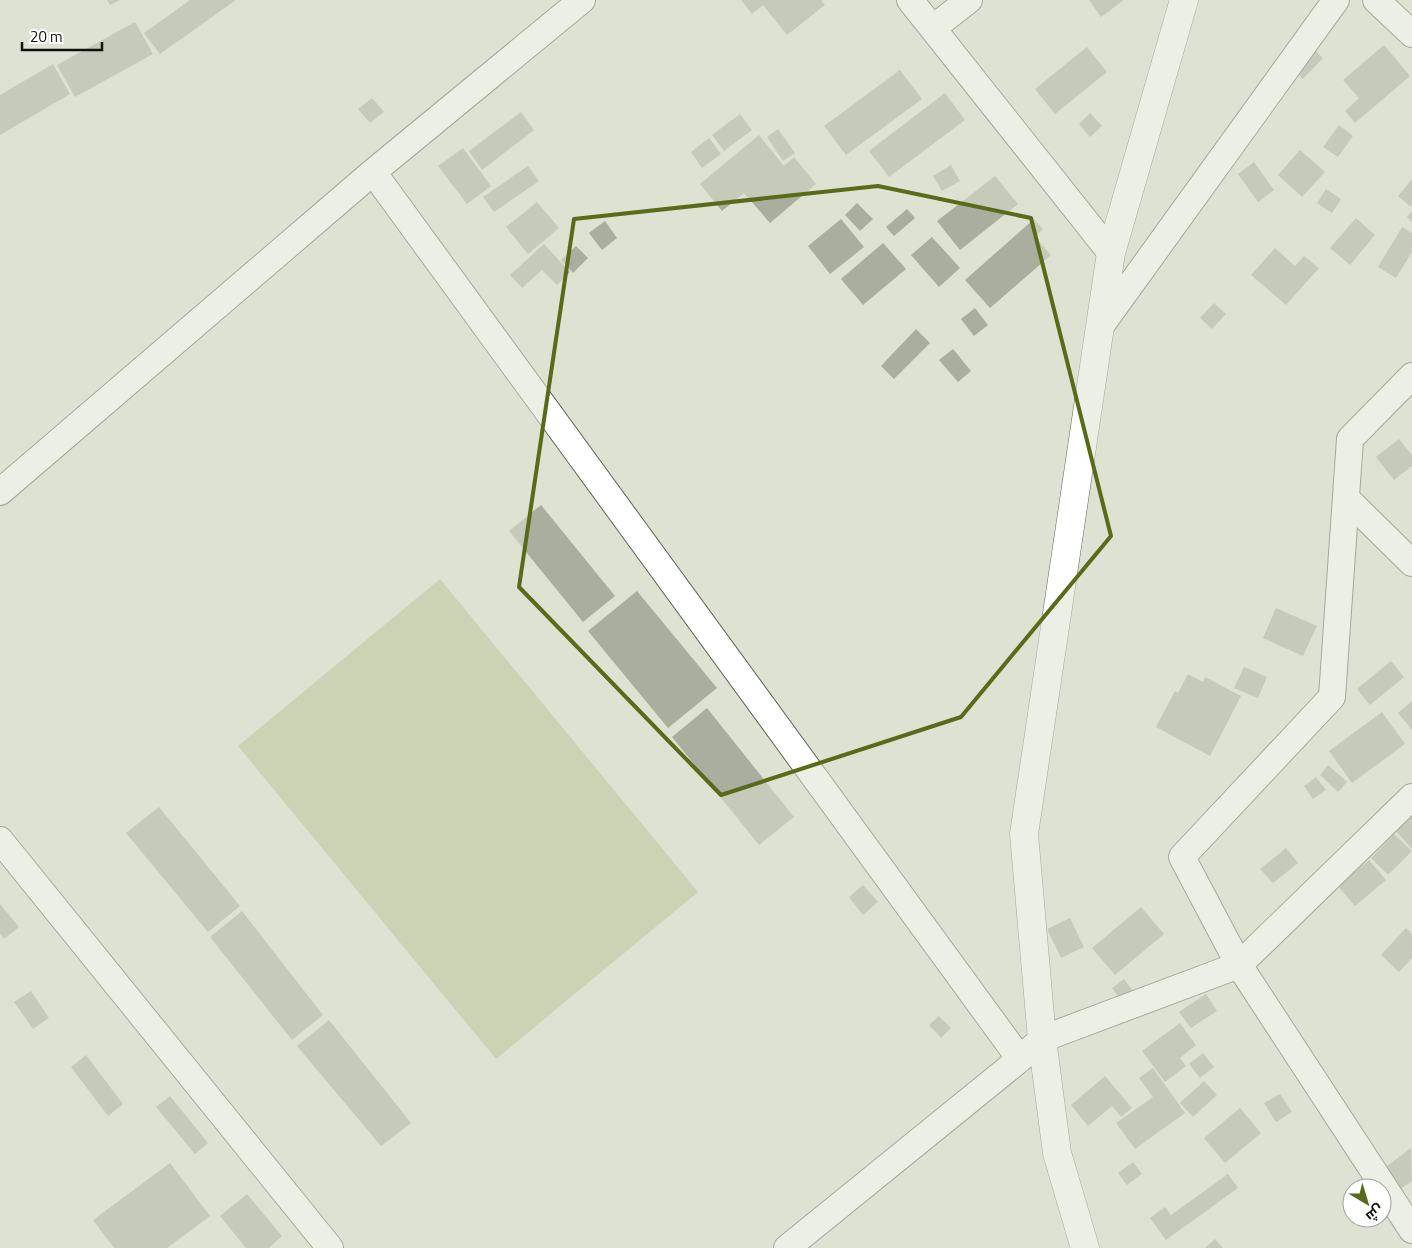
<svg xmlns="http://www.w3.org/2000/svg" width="1412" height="1248" font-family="'Titillium Web',Cairo,sans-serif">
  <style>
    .green { fill: #b3c490 }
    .building { fill: #a9ae9f }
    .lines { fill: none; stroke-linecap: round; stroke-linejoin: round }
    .minor-casing { stroke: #606557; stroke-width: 28 }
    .trunk-casing { stroke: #606557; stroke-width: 29 }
    .minor { stroke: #fff; stroke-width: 26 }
    .trunk { stroke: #fff; stroke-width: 28 }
    .marked { fill: none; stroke: #576b18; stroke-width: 4; stroke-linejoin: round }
  </style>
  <rect width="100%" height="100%" fill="#dde2d2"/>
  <path class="green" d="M440,579L698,892L496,1059L238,746Z"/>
  <path class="building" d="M107,0H120L110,5Z
    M190,0H236L160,54L144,33Z
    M741,0H821L825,5L787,35L763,5L752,14Z
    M1089,0H1124L1101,17Z
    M135,22L153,54L75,97L57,65Z
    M1384,45L1410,76L1355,123L1345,111L1359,98L1343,80Z
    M1311,46L1323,58L1303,79L1292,68Z
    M1087,47L1107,72L1055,114L1035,89Z
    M53,64L70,94L0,135V95Z
    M900,70L922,99L846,155L824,126Z
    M945,93L965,120L889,177L869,151Z
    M372,98L384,112L370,123L358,109Z
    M521,112L534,130L482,170L469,151Z
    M1090,113L1102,126L1090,137L1079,124Z
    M740,114L752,130L724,151L712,135Z
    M1339,125L1353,136L1338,157L1323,147Z
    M778,129L795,153L783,161L767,137Z
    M759,135L784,166L794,157L816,184L770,223L744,193L722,211L700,184Z
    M709,138L721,154L702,168L691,152Z
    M463,148L491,186L467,204L438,166Z
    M1300,150L1325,172L1302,197L1278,175Z
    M1254,162L1274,190L1258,202L1238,174Z
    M951,165L960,181L942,191L933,176Z
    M528,166L539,181L494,212L483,197Z
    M995,176L1018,204L960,250L937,221Z
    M1412,179V205L1411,207L1398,196Z
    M1326,189L1341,199L1332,213L1317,203Z
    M537,202L559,228L528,254L506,227Z
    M857,203L873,219L860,231L845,215Z
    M907,209L915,218L894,236L886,227Z
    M1412,211V222L1407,217Z
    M1356,218L1375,235L1350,265L1330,248Z
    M841,219L864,247L830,274L808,246Z
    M1034,219L1043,229L1035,237L1051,255L990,308L965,280Z
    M605,221L617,238L602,250L589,233Z
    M1402,227L1412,233V252L1396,278L1378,267Z
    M932,237L960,268L939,287L911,255Z
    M883,243L906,269L863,305L841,279Z
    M544,244L570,272L557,285L542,270L522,288L510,275Z
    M576,246L588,258L573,273L561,260Z
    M1275,248L1295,266L1304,256L1319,268L1286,305L1251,275Z
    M1214,303L1226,314L1212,329L1200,318Z
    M975,308L988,325L974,336L961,319Z
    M916,329L930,343L894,379L881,366Z
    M953,349L971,371L958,382L939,360Z
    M1399,439L1412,455V466L1394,480L1376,457Z
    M541,505L615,596L583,622L509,531Z
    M637,591L717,688L668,728L588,631Z
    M1276,608L1317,626L1303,656L1263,638Z
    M1391,661L1404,677L1370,705L1357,689Z
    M1244,667L1267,677L1258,698L1234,688Z
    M1188,674L1203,682L1205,677L1241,696L1210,756L1156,727L1175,691L1178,693Z
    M1412,701V730L1398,713Z
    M707,708L794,817L759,845L672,737Z
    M1382,712L1405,744L1352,783L1329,751Z
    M1328,765L1347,782L1338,792L1320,775Z
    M1316,777L1326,790L1313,799L1304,786Z
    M159,807L240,906L208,932L126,833Z
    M1412,815V849L1395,830Z
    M1394,834L1412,851L1388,875L1371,858Z
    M1286,848L1298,863L1273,883L1260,869Z
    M1369,860L1386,880L1355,906L1338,886Z
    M863,885L878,902L863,915L849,897Z
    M0,904L19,927L4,939L0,934Z
    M1141,907L1164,934L1115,975L1092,948Z
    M242,911L323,1015L292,1040L210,937Z
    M1070,918L1084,947L1061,958L1047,929Z
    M1406,928L1412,934V958L1399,972L1381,955Z
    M1124,979L1141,1002L1129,1011L1112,988Z
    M31,991L49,1018L33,1029L14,1002Z
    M1206,994L1217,1011L1191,1028L1179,1012Z
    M939,1016L951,1028L941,1038L929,1025Z
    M329,1020L411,1123L381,1146L297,1046Z
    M1180,1023L1196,1045L1180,1058L1186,1066L1165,1082L1142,1051Z
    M1203,1053L1214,1067L1200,1078L1189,1064Z
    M86,1055L123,1104L108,1116L71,1067Z
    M1153,1068L1185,1113L1135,1149L1116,1123L1153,1097L1139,1078Z
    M1105,1076L1132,1108L1121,1117L1112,1106L1088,1126L1071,1105Z
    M1204,1081L1217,1095L1193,1117L1180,1103Z
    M1280,1094L1292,1112L1276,1122L1264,1103Z
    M170,1096L208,1143L195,1154L156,1107Z
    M1240,1108L1261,1133L1225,1163L1204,1138Z
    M1411,1148L1412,1181L1399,1190L1383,1169Z
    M1133,1162L1142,1174L1127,1185L1118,1173Z
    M170,1163L210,1216L167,1248H114L93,1220Z
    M1228,1174L1238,1188L1166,1240L1150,1218L1165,1207L1171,1215Z
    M247,1194L282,1236L269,1248H246L220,1216Z
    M1215,1239L1223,1248H1205Z"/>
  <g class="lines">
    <defs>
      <path id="minor" d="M910,0L1111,253
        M1376,0L1412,34
        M933,28L969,0
        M373,172L1020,1059L1042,1039L1239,965L1412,797
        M1100,327L1336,0
        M1412,376L1350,439L1332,697L1182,857L1239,965L1412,1230
        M0,492L373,172L582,0
        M1346,498L1412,563
        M0,840L330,1248
        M787,1248L1020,1059"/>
      <path id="trunk" d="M1085,1248L1057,1153L1042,1039L1024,834L1111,253L1184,0"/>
    </defs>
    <use href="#minor" class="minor-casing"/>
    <use href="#trunk" class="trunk-casing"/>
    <use href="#minor" class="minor"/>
    <use href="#trunk" class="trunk"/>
  </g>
  <path d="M0 0H1412V1248H0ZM878,186L1031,218L1111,536L961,717L721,795L519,587L574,219Z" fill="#dde2d2" fill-opacity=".55" fill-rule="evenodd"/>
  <path class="marked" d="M878,186L1031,218L1111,536L961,717L721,795L519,587L574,219Z"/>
  <g transform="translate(1367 1203) rotate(142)"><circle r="24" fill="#ffffff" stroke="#9f9f9d"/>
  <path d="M0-4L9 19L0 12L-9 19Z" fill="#576b18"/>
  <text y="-8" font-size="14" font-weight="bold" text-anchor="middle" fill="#0f100b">ش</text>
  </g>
  <path d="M22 42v8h80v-8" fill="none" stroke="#0f100b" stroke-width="2.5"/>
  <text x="30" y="42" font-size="15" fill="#0f100b" stroke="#ffffff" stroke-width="4" paint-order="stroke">20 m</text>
</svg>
